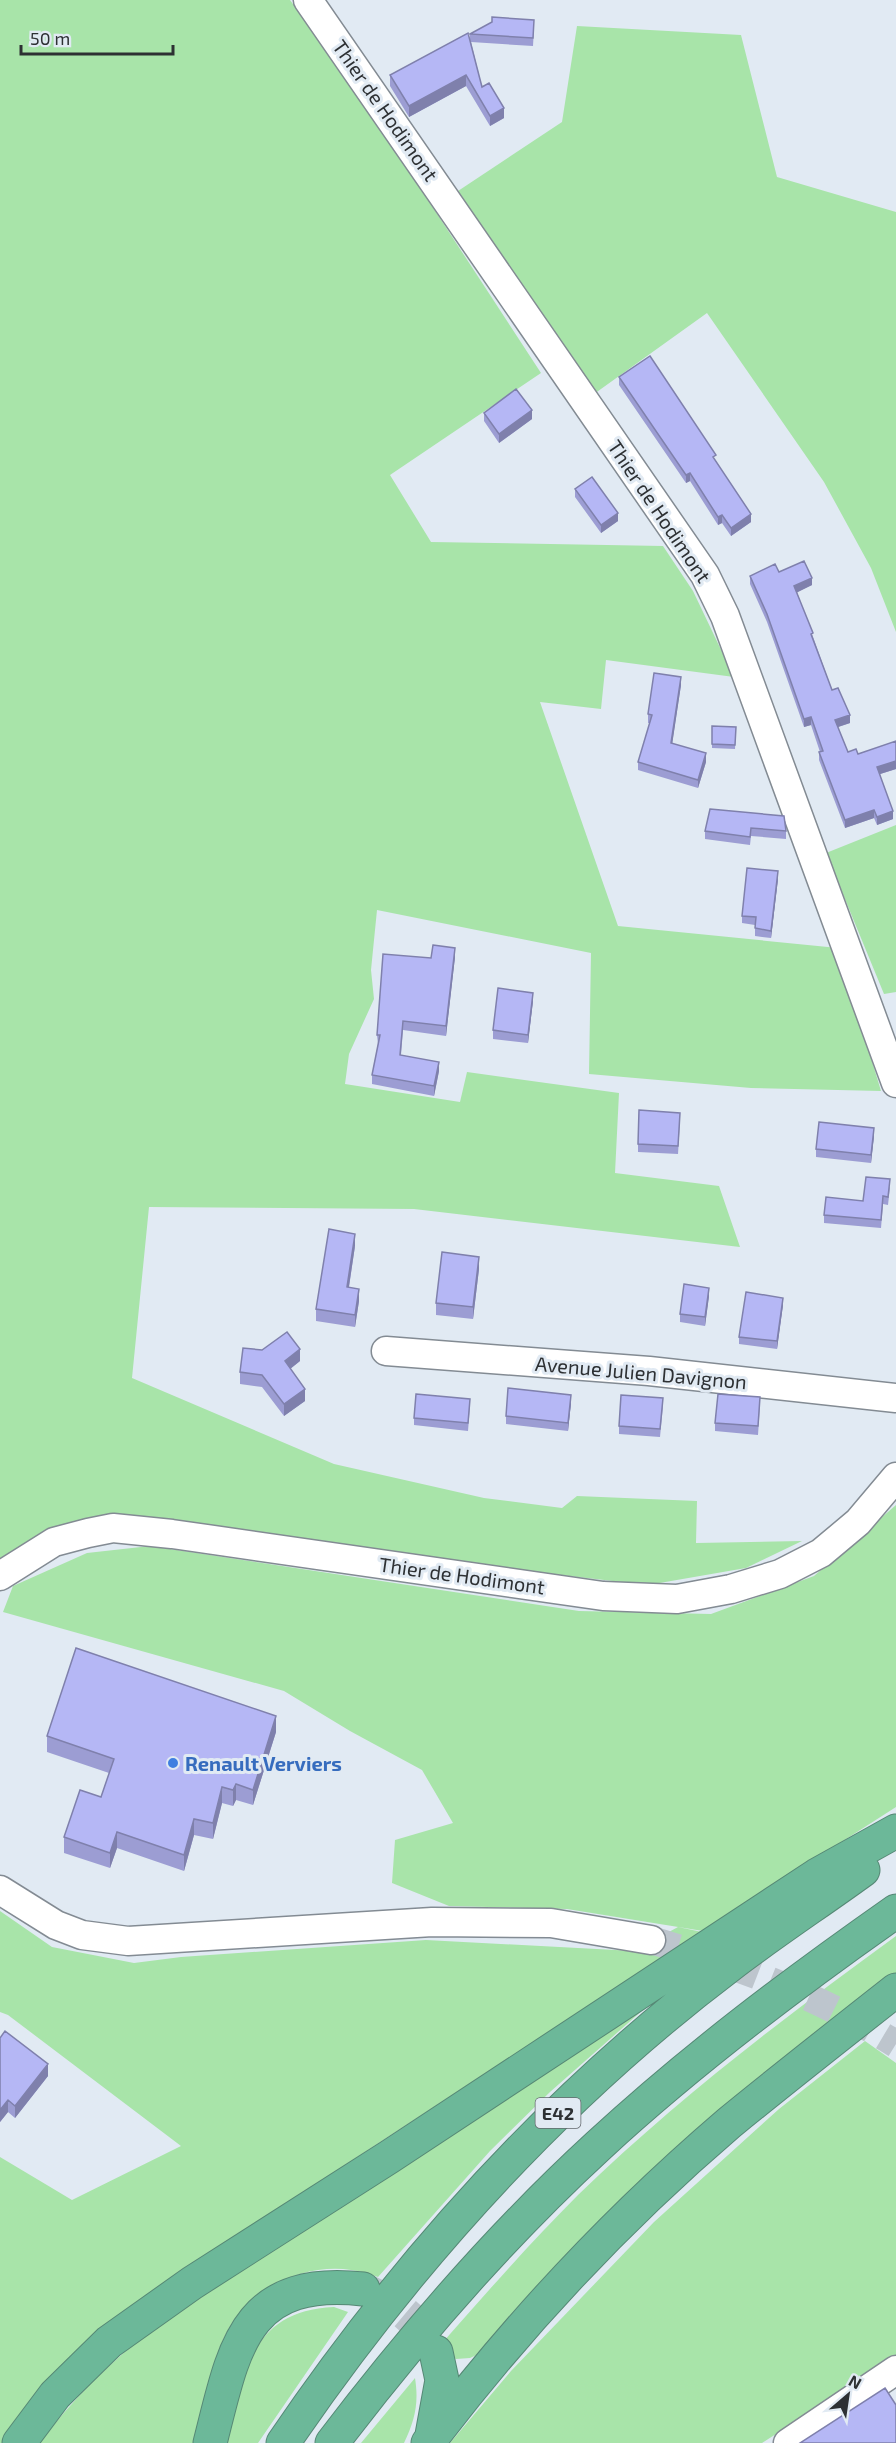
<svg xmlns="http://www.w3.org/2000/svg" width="896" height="2443" font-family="'Exo 2',sans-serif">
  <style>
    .green { fill: #a8e4a9 }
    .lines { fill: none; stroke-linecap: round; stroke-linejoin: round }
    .minor-tunnel { stroke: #bdc5cd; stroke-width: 28; stroke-dasharray: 28 14; stroke-linecap: butt }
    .highway-tunnel { stroke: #bdc5cd; stroke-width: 33; stroke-dasharray: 33 16; stroke-linecap: butt }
    .minor-casing { stroke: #838b93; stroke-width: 31 }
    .highway-casing { stroke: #568875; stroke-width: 35 }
    .minor { stroke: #fff; stroke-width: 28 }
    .highway { stroke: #6cb899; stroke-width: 33 }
    .wall { fill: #9c9dd3 }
    .shaded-wall { fill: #7f80ac }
    .building { fill: #b5b7f5; stroke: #7f80ac; stroke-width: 1.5 }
    .shop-dot { fill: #3f7fe0; stroke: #e1eaf3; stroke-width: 2 }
    .labels { text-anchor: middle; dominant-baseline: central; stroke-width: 6; stroke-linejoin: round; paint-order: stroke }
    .shield { fill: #e1eaf3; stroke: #63686d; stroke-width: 1.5 }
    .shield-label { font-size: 18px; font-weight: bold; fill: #2d3033 }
    .street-label { font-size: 20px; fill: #2d3033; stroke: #e1eaf3 }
    .shop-label { font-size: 20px; font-weight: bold; fill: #366cbe; stroke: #e1eaf3; text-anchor: start }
  </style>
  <rect width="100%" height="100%" fill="#e1eaf3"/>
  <path class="green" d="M0,0H290L351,82L541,373L390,475L431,542L663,546L693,591L734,677L606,660L601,709L540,702L618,926L838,948L881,1091L751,1088L589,1074L591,953L377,910L371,970L374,999L349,1054L345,1084L460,1102L467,1072L619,1093L615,1173L719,1186L740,1247L414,1209L149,1207L132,1378L334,1464L484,1498L562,1508L577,1496L697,1501L696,1543L802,1541L746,1568L648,1585L455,1563L117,1516L0,1562Z
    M577,26L741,35L777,177L896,212V632L871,568L824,482L707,313L594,394L458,191L562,122Z
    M896,825V992L884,994L826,853Z
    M896,1505V1807L703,1931L567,1909L449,1906L392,1883L395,1840L453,1823L422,1770L350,1731L284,1691L3,1612L13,1586L87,1553L150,1546L579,1611L711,1614L814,1576Z
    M0,1911L52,1947L134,1963L181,1957L426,1940L634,1951L678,1927L702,1932L152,2291L76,2351L44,2385L4,2443H0V2157L72,2200L181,2146L8,2015L0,2012Z
    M896,1936V1974L816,2037L483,2352L470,2358L456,2359L447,2352L443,2342C487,2292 531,2242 578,2195C677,2099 785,2017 896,1936Z
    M644,2009L550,2092L490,2151L378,2277C369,2274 360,2271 351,2270C305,2263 252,2288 229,2328C210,2362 205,2406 195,2443H40C73,2398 110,2363 153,2328Z
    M865,2041L896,2063V2357L762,2443H450L511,2371L654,2222L779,2109Z
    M334,2307L348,2312L258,2443H227C244,2376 248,2311 334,2307Z
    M415,2378C419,2403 415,2420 404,2443H361Z"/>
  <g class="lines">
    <path class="minor-tunnel" d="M651,1940C737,1965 819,1996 896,2044"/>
    <path class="highway-tunnel" d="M363,2289C399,2305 416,2318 436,2352"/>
    <defs>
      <path id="minor" d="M308,0L705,575L725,616L896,1083
        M386,1351L649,1371L896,1398
        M0,1576L54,1542L88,1533L113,1528L172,1534L603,1596L677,1599L731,1589L780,1574L821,1553L858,1522L896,1477
        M0,1890L56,1925L82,1935L128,1941L432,1922L551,1923L651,1940
        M788,2443L896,2370"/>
      <path id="highway" d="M432,2435L442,2380L436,2352
        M19,2443L55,2395L109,2342L192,2283L389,2157L817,1875L896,1831
        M210,2443C234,2349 243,2276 363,2289
        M283,2443C407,2261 554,2098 730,1965C773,1932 819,1902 863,1870
        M332,2443C412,2338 500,2236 598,2146C691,2060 792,1984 896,1911
        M428,2443C516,2327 618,2218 729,2123C784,2078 840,2034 896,1990"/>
    </defs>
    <use href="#minor" class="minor-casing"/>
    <use href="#highway" class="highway-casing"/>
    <use href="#minor" class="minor"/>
    <use href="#highway" class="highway"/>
  </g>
  <path class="wall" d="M534,28L533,46L471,42L482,87L504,118L490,126L466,86L409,117L390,86V75L470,39V34Z
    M619,377L716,461L751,522L731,536L722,523L718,525L690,481L686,483L619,385Z
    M484,413L532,419L499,443L484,421Z
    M575,489L618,521L601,533L575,497Z
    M779,572L812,585L797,592L832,690L850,723L838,727L848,752L858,754L896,769L880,774L893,819L877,825L874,818L845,828L819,760V752H820L811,725L804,727L767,622L750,584V576Z
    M681,685L672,744L706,762L698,788L638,770V762L650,723H648V714Z
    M712,726L736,727L735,749L712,748Z
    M710,809L786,831V839L751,836L750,845L705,839V831Z
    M778,879L771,938L755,936V925L742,923V916Z
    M455,957L446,1036L403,1030L401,1055L439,1071L434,1096L372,1084V1075L378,1044L377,1035L431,958Z
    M533,1001L528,1043L493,1039V1030Z
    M680,1121L678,1154L638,1152V1144Z
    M874,1136L871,1163L816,1157V1149Z
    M890,1187L888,1205L883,1204L881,1228L824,1223V1215L863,1201Z
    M355,1246L349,1287L359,1301L355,1327L316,1321V1309Z
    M479,1269L473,1319L436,1315V1303Z
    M709,1296L705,1326L680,1322V1314Z
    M783,1305L777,1349L739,1344V1337Z
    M300,1361L290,1369L305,1401L284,1416L262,1387L240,1384V1372Z
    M571,1403L568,1431L506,1424V1416Z
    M760,1405L758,1435L715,1431V1423Z
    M470,1406L468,1431L414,1425V1418Z
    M663,1406L660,1437L619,1434V1426Z
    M276,1732L253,1805L236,1800L233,1806L222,1803L213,1839L194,1835L184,1871L117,1848L110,1868L64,1853V1837L101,1797L109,1773L47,1752V1736Z
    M0,2038L48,2076L15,2118L8,2112L0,2122Z"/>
  <path class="shaded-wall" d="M466,75V86L409,117V106Z
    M504,108V118L490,126V116Z
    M532,410V419L499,443V434Z
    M690,473V481L686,483V475Z
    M618,513V521L601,533V525Z
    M751,514V522L731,536V528Z
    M722,515V523L718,525V517Z
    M812,578V585L794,594V586Z
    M681,677V685L671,752V743Z
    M850,715V723L835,728V720Z
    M811,717V725L804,727V719Z
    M706,753V762L698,788V780Z
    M896,761V769L877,775V767Z
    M874,810V818L845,828V820Z
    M893,811V819L877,825V817Z
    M778,871V879L771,938V931Z
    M455,948V957L446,1036V1026Z
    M533,993V1001L528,1043V1035Z
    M439,1062V1071L434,1096V1086Z
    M874,1128V1136L871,1163V1155Z
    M355,1234V1246L347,1299V1287Z
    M479,1257V1269L473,1319V1307Z
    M709,1288V1296L705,1326V1317Z
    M359,1289V1301L355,1327V1315Z
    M783,1298V1305L777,1349V1341Z
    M300,1349V1361L285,1373V1361Z
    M305,1389V1401L284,1416V1404Z
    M571,1395V1403L568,1431V1423Z
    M276,1716V1732L253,1805V1790Z
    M236,1784V1800L233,1806V1790Z
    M222,1787V1803L213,1839V1823Z
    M194,1819V1835L184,1871V1855Z
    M117,1832V1848L110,1868V1853Z
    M48,2064V2076L15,2118V2106Z
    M8,2100V2112L0,2122V2110Z"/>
  <path class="building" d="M492,17L534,20L533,38L470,34L492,22Z
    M468,33L482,87L489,83L504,108L490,116L466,75L409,106L390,75Z
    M650,356L716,455L713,457L751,514L731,528L722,515L718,517L690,473L686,475L619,377Z
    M516,389L532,410L499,434L484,413Z
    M592,477L618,513L601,525L575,489Z
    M804,561L812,578L794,586L813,633L811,634L832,690L838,688L850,715L835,720L848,752L856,749L858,754L896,741V761L877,767L893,811L877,817L874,810L845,820L819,752L823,751L811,717L804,719L767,614L750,576L775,564L779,572Z
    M654,673L681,677L671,743L706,753L698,780L638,762L652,715L648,714Z
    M712,726L736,727L735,745L712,744Z
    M710,809L784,816L786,831L751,828L750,837L705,831Z
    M747,868L778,871L771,931L755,928L756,917L742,916Z
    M433,945L455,948L446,1026L403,1021L400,1055L439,1062L434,1086L372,1075L380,1035H377L383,954L431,958Z
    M498,988L533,993L528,1035L493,1030Z
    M639,1110L680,1113L678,1146L638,1144Z
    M819,1122L874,1128L871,1155L816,1149Z
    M866,1177L890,1179L888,1197L883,1196L881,1220L824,1215L826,1197L863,1201Z
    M329,1229L355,1234L347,1287L359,1289L355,1315L316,1309Z
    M442,1252L479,1257L473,1307L436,1303Z
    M684,1284L709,1288L705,1317L680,1314Z
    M746,1292L783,1298L777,1341L739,1337Z
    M287,1332L300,1349L285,1361L305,1389L284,1404L262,1375L240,1372L243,1348L262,1350Z
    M508,1388L571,1395L568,1423L506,1416Z
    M416,1394L470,1399L468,1423L414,1418Z
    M718,1394L760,1397L758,1426L715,1423Z
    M621,1395L663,1398L660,1429L619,1426Z
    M76,1648L276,1716L253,1790L236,1784L233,1790L222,1787L213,1823L194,1819L184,1855L117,1832L110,1853L64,1837L80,1790L101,1797L114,1759L47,1736Z
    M5,2031L48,2064L15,2106L8,2100L0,2110V2038Z
    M885,2388L896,2405V2443H800Z"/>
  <circle class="shop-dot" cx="173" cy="1763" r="6"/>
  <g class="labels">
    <rect class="shield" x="535.5" y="2098" width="45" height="30" rx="4.5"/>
    <g class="shield-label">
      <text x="558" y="2113">E42</text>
    </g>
    <g class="street-label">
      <text transform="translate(386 110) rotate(55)">Thier de Hodimont</text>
      <text transform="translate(660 511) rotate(56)">Thier de Hodimont</text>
      <text transform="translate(641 1372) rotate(5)">Avenue Julien Davignon</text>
      <text transform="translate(462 1575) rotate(8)">Thier de Hodimont</text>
    </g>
    <g class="shop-label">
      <text x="185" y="1763">Renault Verviers</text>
    </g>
  </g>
  <g transform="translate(848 2395) rotate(29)" stroke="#e1eaf3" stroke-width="4.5" paint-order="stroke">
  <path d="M0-4.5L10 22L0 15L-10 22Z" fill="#2d3033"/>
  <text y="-9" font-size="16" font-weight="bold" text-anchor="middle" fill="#2d3033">N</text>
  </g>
  <path d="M21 45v9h152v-9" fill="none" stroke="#2d3033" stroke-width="3"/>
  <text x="30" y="45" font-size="18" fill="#2d3033" stroke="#e1eaf3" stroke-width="4.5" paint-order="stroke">50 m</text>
</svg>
